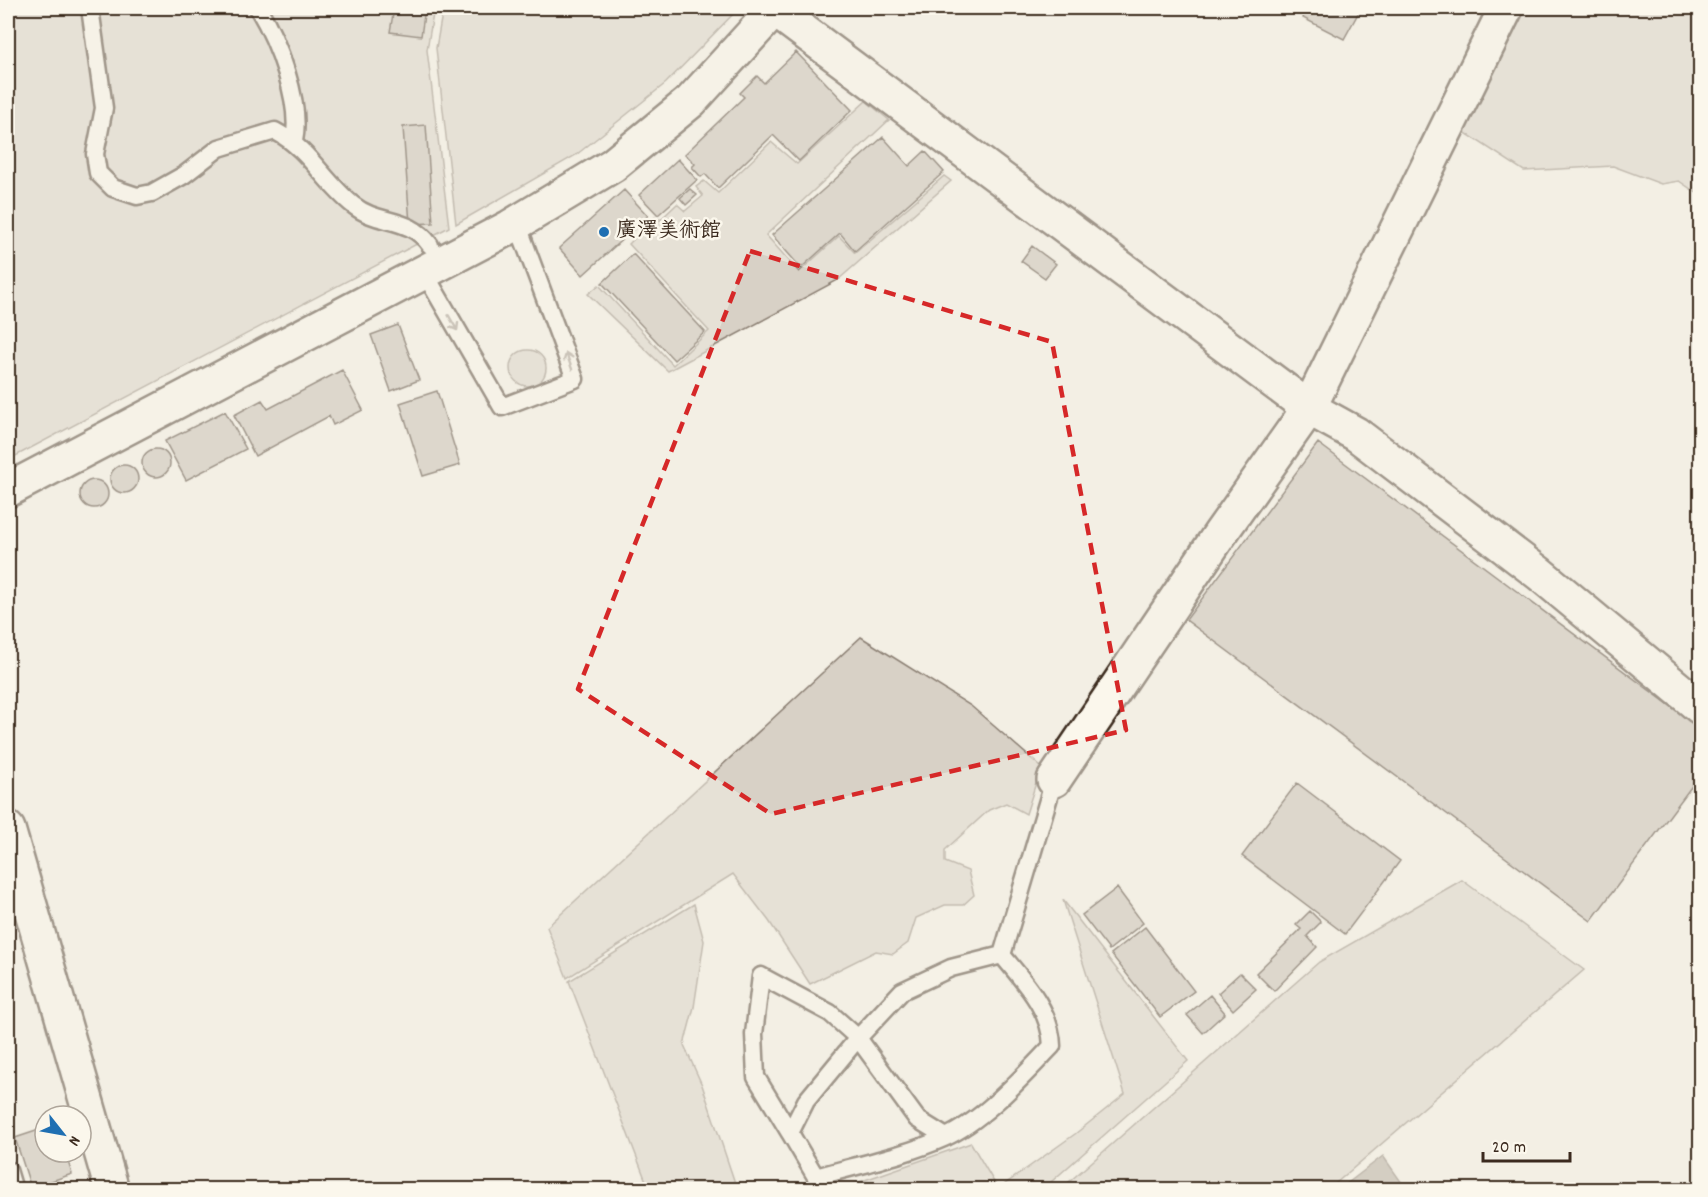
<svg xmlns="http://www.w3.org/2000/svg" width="1708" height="1197" font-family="Dekko,'Klee One',sans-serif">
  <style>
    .green { fill: #d8d1c6; stroke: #8a7e72; stroke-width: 1.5 }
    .water { fill: #afa69a; stroke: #817468; stroke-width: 1.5 }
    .building { fill: #c3bbb0; stroke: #3b2a1e; stroke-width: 1.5 }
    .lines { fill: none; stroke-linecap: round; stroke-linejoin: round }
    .service-casing { stroke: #3b2a1e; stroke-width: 21 }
    .minor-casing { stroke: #3b2a1e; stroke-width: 38 }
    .tertiary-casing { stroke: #3b2a1e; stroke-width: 38 }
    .service { stroke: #fbf7ec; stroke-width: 16 }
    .minor { stroke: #fbf7ec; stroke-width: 33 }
    .tertiary { stroke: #fbf7ec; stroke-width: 33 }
    .oneway { stroke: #9b9085 }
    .marked { fill: none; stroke: #d62828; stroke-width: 4.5; stroke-dasharray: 12 8; stroke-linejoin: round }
    .poi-dot { fill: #1f6fb2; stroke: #fbf7ec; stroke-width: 2 }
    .labels { text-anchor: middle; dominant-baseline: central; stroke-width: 5; stroke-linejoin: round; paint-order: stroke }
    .poi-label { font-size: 21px; font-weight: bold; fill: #3b2a1e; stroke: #fbf7ec; text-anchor: start }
  </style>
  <rect width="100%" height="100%" fill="#f3efe4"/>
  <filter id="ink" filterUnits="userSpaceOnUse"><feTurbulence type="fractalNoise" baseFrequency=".0167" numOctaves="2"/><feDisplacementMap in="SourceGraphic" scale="12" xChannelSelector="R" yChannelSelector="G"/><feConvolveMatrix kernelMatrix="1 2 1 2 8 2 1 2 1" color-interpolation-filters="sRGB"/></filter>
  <g filter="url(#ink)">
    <path class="green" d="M8,8H434L427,50L449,227L8,460Z
      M443,8H739L666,83L576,155L456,224L436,48Z
      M1522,8H1700V195L1679,181L1661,184L1613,166L1524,171L1464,132Z
      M866,101L889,120L766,235L799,272L839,236L855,253L944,176L951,181L838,280L668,371L588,294L599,285L673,365L709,331L629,244L655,217L660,220L677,204L685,211L703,196L696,187L704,181L718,193L771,142L797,164Z
      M510 368a18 18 0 1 1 36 0a18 18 0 1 1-36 0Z
      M861,637L971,706L1041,767L1026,814L1006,803L989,810L945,850V862L968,871L974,895L963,905H945L916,918L908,943L893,954L876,951L810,984L769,921L733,874L567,978L547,927Z
      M1462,880L1584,970L1329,1189H1061L1319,962Z
      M1063,900L1188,1061L1043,1189H839L971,1143L998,1189L1075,1134L1125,1094Z
      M694,904L704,941L694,1007L684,1045L702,1085L737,1189H649L569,981Z"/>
    <path class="water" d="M1383,1156L1402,1183L1393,1189H1340Z"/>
    <path class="building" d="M394,8H425L421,36L390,32Z
      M1308,8H1361L1344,39L1303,18Z
      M796,52L852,110L799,161L773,135L718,188L705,174L701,177L692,167L695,164L685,154L744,97L740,93L757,76L764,83Z
      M426,125L433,223L410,224L403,127Z
      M883,137L909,166L925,151L944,172L855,251L840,233L801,268L772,235Z
      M678,159L697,180L658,215L639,195Z
      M690,189L697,195L686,205L680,198Z
      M624,190L648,216L583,275L559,248Z
      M1032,246L1056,264L1045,278L1021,261Z
      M633,254L705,332L674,360L602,283Z
      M398,325L419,380L391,391L371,335Z
      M342,370L363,410L333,425L329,416L255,456L234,415L262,400L268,409Z
      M437,391L460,465L423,476L400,403Z
      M225,411L246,449L186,480L165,441Z
      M1318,443L1700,728V775L1591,921L1186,620Z
      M142 463a14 14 0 1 1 28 0a14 14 0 1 1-28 0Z
      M110 479a14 14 0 1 1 28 0a14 14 0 1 1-28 0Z
      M80 494a14 14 0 1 1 28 0a14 14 0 1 1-28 0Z
      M1297,783L1400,861L1345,934L1242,856Z
      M1117,888L1143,923L1109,950L1082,915Z
      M1310,911L1321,922L1307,936L1317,947L1274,991L1256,973L1301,929L1296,925Z
      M1145,927L1194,991L1160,1017L1111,954Z
      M1240,973L1256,989L1233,1010L1218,993Z
      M1210,995L1225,1013L1203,1033L1187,1015Z
      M45,1128V1152H65L72,1174L31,1188L15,1138Z"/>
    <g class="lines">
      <defs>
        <path id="service" d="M90,8L104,108L95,154L98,173L113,188L137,196L152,193L184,175L219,148L275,131C309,149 324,182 353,205C379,226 408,215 430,245
          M258,8C278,41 302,103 294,141
          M424,272L502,407L575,379L517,223
          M1002,955L951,968L902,991L858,1038L806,1101L790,1133L816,1177C858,1165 903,1156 944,1138C984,1120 1022,1077 1052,1046C1051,1010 1024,982 1002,955L1054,780
          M790,1133L756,1077L754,1034L761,976L830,1013L858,1038L917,1119L946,1137
          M8,1170L14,1190"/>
        <path id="minor" d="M775,10L1309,408L1506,8
          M1054,780L1220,534L1309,408L1356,434L1540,574L1700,707
          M8,829L112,1190"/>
        <path id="tertiary" d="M8,490L510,227L613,165L691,101L776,8"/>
      </defs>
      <use href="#service" class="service-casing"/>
      <use href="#minor" class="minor-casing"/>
      <use href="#tertiary" class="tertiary-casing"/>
      <use href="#service" class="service"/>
      <use href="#minor" class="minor"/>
      <use href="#tertiary" class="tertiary"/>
    </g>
    <defs><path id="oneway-shaft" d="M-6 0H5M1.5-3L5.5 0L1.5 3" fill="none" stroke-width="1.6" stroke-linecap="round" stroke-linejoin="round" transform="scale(1.5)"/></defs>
    <g class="oneway">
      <use href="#oneway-shaft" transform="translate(453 323) rotate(60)"/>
      <use href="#oneway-shaft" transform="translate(569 361) rotate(-110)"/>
    </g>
  </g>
  <path d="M0 0H1708V1197H0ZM750,251L1052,342L1126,730L771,814L578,689Z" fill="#f3efe4" fill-opacity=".55" fill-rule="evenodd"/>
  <path class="marked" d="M750,251L1052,342L1126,730L771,814L578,689Z"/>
  <circle class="poi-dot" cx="604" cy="232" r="6"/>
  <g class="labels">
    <g class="poi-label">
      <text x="616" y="232">廣澤美術館</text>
    </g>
  </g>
  <rect width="1708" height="1197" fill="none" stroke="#fbf7ec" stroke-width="30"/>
  <rect x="15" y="15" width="1678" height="1167" fill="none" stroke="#3b2a1e" stroke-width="2" filter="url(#ink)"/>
  <g transform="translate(63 1134) rotate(121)"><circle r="28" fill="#fbf7ec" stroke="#aea59a" stroke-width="1.5"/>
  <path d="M0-4.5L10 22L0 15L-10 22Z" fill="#1f6fb2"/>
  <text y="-9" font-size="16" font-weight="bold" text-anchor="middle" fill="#3b2a1e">N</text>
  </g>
  <path d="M1483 1152v9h87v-9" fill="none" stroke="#3b2a1e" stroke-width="3"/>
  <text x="1492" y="1152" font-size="18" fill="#3b2a1e" stroke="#fbf7ec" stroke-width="4.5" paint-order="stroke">20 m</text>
</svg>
